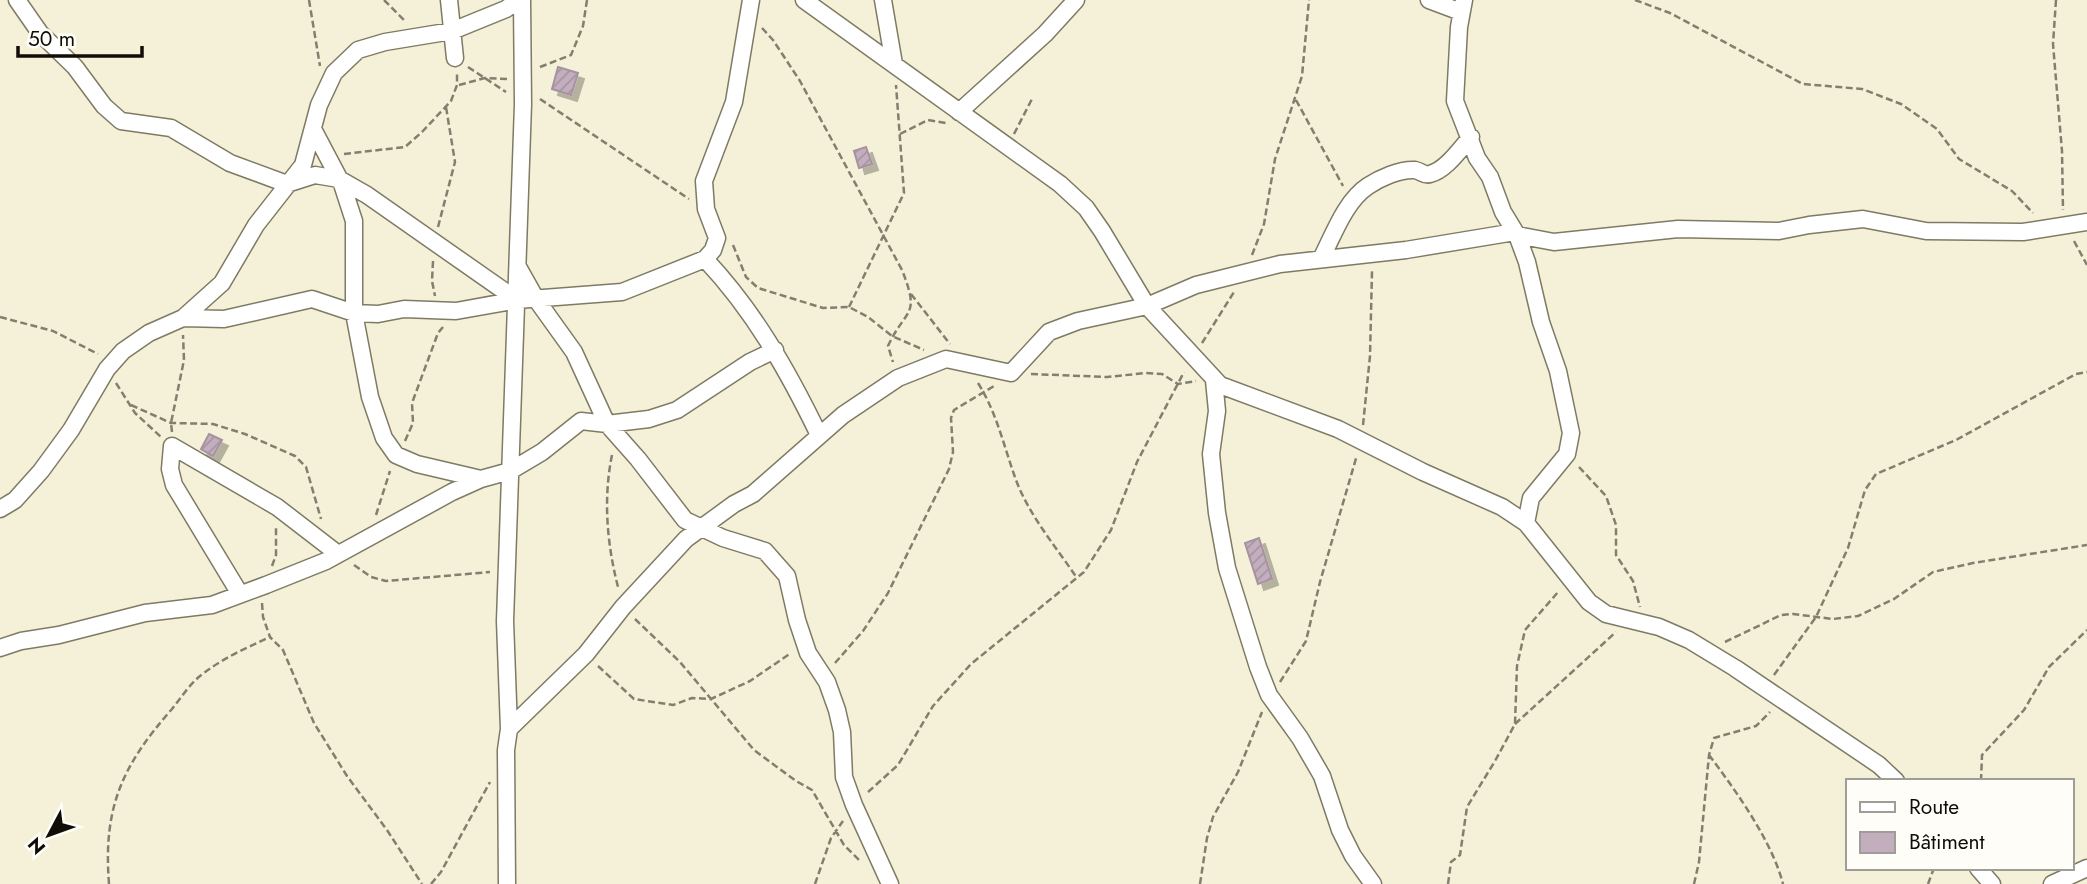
<svg xmlns="http://www.w3.org/2000/svg" width="2087" height="884" font-family="Jost,sans-serif">
  <style>
    .building { fill: url(#building-hatch); stroke: #a692a1; stroke-width: 2; filter: url(#shadow) }
    .lines { fill: none; stroke-linecap: round; stroke-linejoin: round }
    .minor-casing { stroke: #7e7a64; stroke-width: 19 }
    .path { stroke: #827f6f; stroke-width: 2.5; stroke-dasharray: 7 3.5; stroke-linecap: butt }
    .minor { stroke: #fff; stroke-width: 16 }
  </style>
  <defs>
    <pattern id="building-hatch" width="6" height="6" patternUnits="userSpaceOnUse" patternTransform="scale(1.75)"><rect width="6" height="6" fill="#c3aebe"/><path d="M-1 1l2-2M0 6l6-6M5 7l2-2" fill="none" stroke="#a694a2"/></pattern>
    <filter id="shadow"><feDropShadow dx="6" dy="6" stdDeviation="0" flood-color="#0004"/></filter>
  </defs>
  <rect width="100%" height="100%" fill="#f5f1d8"/>
  <path class="building" d="M558,67L578,73L571,95L552,89Z
    M866,147L872,164L859,168L854,151Z
    M209,434L222,440L213,456L201,449Z
    M1259,538L1272,579L1258,584L1245,543Z"/>
  <g class="lines">
    <defs>
      <path id="minor" d="M17,0L40,33L75,67L104,106L121,121L171,128L230,163L287,184L315,175L339,179L367,195L517,300
        M449,0L455,58
        M804,0L1060,184L1086,208L1102,231L1147,306L1220,385L1338,429L1423,472L1502,507L1526,523L1589,602L1606,614L1659,627L1689,640L1735,668L1879,765L1896,781
        M883,0L894,64
        M1429,0L1461,12
        M1464,0L1459,27L1455,101L1477,158L1490,177L1503,212L1517,235L1527,262L1541,322L1558,371L1571,433L1567,454L1531,498L1526,523
        M959,112L1045,34L1076,0
        M313,129L342,184L354,221V313L370,397L384,438L396,455L417,464L481,479
        M1517,235L1554,242L1678,229L1779,231L1809,225L1863,219L1926,231L2023,232L2087,222
        M705,259C754,311 788,371 819,435
        M1321,259C1333,236 1345,201 1368,186C1380,178 1400,169 1415,170C1421,171 1424,176 1430,174C1446,170 1460,149 1471,137
        M518,267L536,299L574,352L607,424L638,459L685,520L723,538L765,551L787,576L797,620L808,653L827,682L837,710L842,732L844,777L854,805L890,884
        M183,318L224,319L312,299L354,313L378,314L404,309L456,311L517,300L622,292L705,259L713,250L717,238L706,209L704,181L734,102L751,0
        M1214,380L1217,411L1211,454L1217,513L1227,568L1258,667L1269,695L1300,738L1322,776L1340,830L1353,856L1373,884
        M172,446L277,507L338,554
        M172,446L170,469L174,485L240,594
        M0,509L15,500L41,471L71,430L107,369L123,351L149,333L183,318L222,283L256,225L303,165L319,105L334,73L358,50L385,42L452,31L506,9L518,0
        M0,648L21,641L59,635L145,613L212,605L266,585L326,561L452,492L481,479L510,471L542,452L581,421L607,424L649,419L677,410L750,362L775,350
        M509,729L586,654L623,607L686,539L734,504L753,494L843,415L898,378L946,359L1011,373L1049,332L1078,321L1147,306L1196,285L1280,264L1406,250L1515,232
        M1978,868L1992,884
        M507,884L506,750L509,729L505,621L523,104L522,0
        M2052,884L2087,868"/>
    </defs>
    <use href="#minor" class="minor-casing"/>
    <path class="path" d="M309,0L320,66
      M384,0L406,22
      M1635,0L1670,13L1803,84L1862,89L1901,104L1937,129L1959,159L2012,191L2033,213
      M2056,0L2053,44L2062,151L2063,210
      M762,28L773,40L800,81L902,270C921,318 906,307 888,346L893,362
      M468,67L506,92
      M540,67L571,55L583,26L587,0
      M459,85L485,78L507,79
      M540,99L689,199
      M1296,100L1343,186
      M900,134L928,120L946,123
      M1014,134L1033,97
      M344,154L405,147L422,132L451,101L457,85V74
      M438,227L455,162L446,107
      M2074,241L2087,265
      M733,245L746,277L758,288L823,308L849,307L868,317L892,336L924,350
      M1252,255L1264,224L1275,159L1302,76L1309,0
      M433,261L432,281L435,296
      M911,294L950,344
      M849,307L904,193L896,85
      M0,317L53,331L98,354
      M1202,343L1234,292
      M1031,374L1107,377L1146,373L1162,374L1178,384L1196,381
      M116,383L135,413L161,437
      M978,383C997,413 1004,447 1016,480C1029,515 1056,547 1077,578
      M131,405L171,423L213,424L245,434L295,456L306,467L321,519
      M1363,425L1370,356L1372,271
      M172,432L171,423L184,360L183,335
      M405,441L413,423L412,403L438,333L443,327
      M612,455C603,499 607,544 618,587
      M1579,467L1606,496L1616,525V555L1633,581L1640,607
      M376,515L390,471
      M354,565L371,577L386,581L490,572
      M272,566L276,555V528
      M262,603L263,617L270,637L283,650L314,723L347,776L387,830L422,884
      M635,619L680,662L754,750L796,781L812,790L844,845L860,861
      M1725,642L1781,615L1793,614L1833,619L1858,616L1894,599L1933,572L1973,563L2087,545
      M835,663L863,631L888,593L949,469L953,452L951,418L954,410L994,386
      M598,666L634,699L673,705L692,698L711,699L750,681L791,653
      M1774,675L1816,617L1848,548L1865,490L1876,474L1956,440L2076,374L2087,372
      M1280,682L1306,641L1320,582L1357,455
      M1515,724L1616,632
      M1709,755C1736,791 1772,841 1783,884
      M1981,781L1982,755L2024,710L2049,667L2087,630
      M868,792L898,765L933,706L971,664L1084,572L1111,530L1137,462L1184,372
      M109,884C103,807 122,766 172,709C181,698 189,685 200,676C221,659 246,648 270,637
      M431,884L441,872L490,782
      M815,884L831,838L843,821
      M1200,884L1207,838L1213,817L1238,772L1262,712
      M1448,884L1451,862L1460,855L1467,807L1495,761L1515,724L1517,666L1525,630L1559,591
      M1694,884L1699,862L1709,755L1714,738L1756,726L1770,712
      M1928,884L1934,868"/>
    <use href="#minor" class="minor"/>
  </g>
  <rect x="1846" y="779" width="228" height="91" fill="#fefdf8" stroke="#9e9d97" stroke-width="2"/>
  <rect x="1860" y="802" width="35" height="10" fill="#ffffff" stroke="#9e9d97" stroke-width="2"/>
  <text x="1909" y="814" font-size="21" fill="#0f0d06">Route</text>
  <rect x="1860" y="832" width="35" height="21" fill="#c3aebe" stroke="#9e9d97" stroke-width="2"/>
  <text x="1909" y="849" font-size="21" fill="#0f0d06">Bâtiment</text>
  <g transform="translate(49 835) rotate(229)" stroke="#fefdf8" stroke-width="5" paint-order="stroke">
  <path d="M0-5L12 26L0 18L-12 26Z" fill="#0f0d06"/>
  <text y="-10" font-size="19" font-weight="bold" text-anchor="middle" fill="#0f0d06">N</text>
  </g>
  <path d="M18 46v10h124v-10" fill="none" stroke="#0f0d06" stroke-width="3.5"/>
  <text x="28" y="46" font-size="21" fill="#0f0d06" stroke="#fefdf8" stroke-width="5" paint-order="stroke">50 m</text>
</svg>
